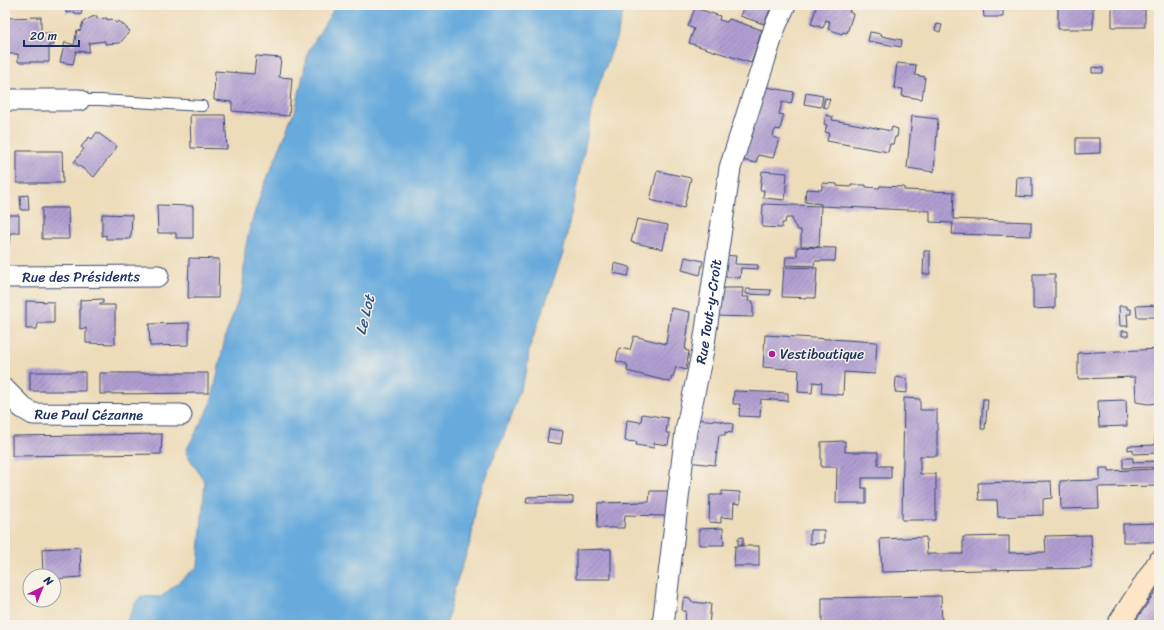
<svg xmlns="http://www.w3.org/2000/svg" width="1164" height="630" font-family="Sriracha,sans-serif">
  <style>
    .water { fill: #68aadc; stroke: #426c9d }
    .building { fill: url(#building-hatch) }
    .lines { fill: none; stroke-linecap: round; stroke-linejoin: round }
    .service-casing { stroke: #3a496c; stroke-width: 12 }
    .minor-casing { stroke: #3a496c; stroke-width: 23 }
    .secondary-casing { stroke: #3a496c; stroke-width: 24 }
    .service { stroke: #fff; stroke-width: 10 }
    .minor { stroke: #fff; stroke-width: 21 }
    .secondary { stroke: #fde5c5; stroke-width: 22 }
    .poi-dot { fill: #b5179e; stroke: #f7f3e8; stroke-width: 1.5 }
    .labels { text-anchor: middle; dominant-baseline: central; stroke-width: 3; stroke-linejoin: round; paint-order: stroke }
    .street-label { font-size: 14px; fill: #1b2f5e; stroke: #f7f3e8 }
    .poi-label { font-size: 14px; fill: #1b2f5e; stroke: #f7f3e8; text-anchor: start }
    .water-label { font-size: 15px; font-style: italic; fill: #325484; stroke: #f7f3e8 }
  </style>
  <defs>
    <pattern id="building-hatch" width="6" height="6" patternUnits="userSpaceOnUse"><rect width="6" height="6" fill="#b19fd1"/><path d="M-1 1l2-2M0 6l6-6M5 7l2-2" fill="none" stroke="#8f82ad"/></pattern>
  </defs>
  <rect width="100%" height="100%" fill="#f7f3e8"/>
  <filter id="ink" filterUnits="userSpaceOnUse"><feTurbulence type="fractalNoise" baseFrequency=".025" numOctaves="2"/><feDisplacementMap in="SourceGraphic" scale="8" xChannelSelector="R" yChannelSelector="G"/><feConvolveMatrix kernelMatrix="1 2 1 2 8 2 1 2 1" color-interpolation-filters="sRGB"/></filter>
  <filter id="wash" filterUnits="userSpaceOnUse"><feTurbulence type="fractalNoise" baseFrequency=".012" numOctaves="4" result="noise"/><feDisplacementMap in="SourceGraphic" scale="16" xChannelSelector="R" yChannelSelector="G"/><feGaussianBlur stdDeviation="0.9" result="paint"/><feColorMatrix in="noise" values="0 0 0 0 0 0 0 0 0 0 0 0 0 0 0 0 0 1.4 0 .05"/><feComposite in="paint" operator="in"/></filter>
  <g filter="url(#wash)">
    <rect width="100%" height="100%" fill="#eddcb9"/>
    <path class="water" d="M336,5H625L616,39L600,82L594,102L563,253L529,349L527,370L504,435L482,485L476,505L471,540L455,587L446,625H125L136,602L141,596L161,597L198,566L205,482L186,453L188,447L211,404L226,334L243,287L245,250L250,227L261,193L295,112L308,52Z"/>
    <g id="blocks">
      <path class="building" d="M66,5H78L83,6L81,15L73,12L66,13Z
        M744,5H772L764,24L740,16Z
        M817,5H852L849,12L853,14L847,33L843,32L842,34L828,29L830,22L826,20L823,28L811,24Z
        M972,5H1003V17H984L983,7H972Z
        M1058,5H1093V29H1058Z
        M1112,5H1145V27H1112Z
        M695,8L720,16L719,20L727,22L729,19L762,30L751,63L689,43L694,29L688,26Z
        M97,16V19L107,18V20L112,19L116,23L119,21L130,31L120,43L105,44V41L89,43V52L76,51L73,64L60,62L65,42L74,45L77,30L80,31L83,22L92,17Z
        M41,17V33H53L54,45H49V62H18V54H7L6,18Z
        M937,24L942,25L940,32L935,30Z
        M870,32L882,34L881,36L902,40L901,47L868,41Z
        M256,56L281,58L279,77L292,78L289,116L232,111V102L214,100L215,71L254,74Z
        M897,63L916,65L915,75L925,77L922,99L902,96L903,89L894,88Z
        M1092,67L1103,68V73H1092Z
        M761,86L794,92L791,104L782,102L779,114L784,115L783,117L780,130L776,129L774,132L773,137L779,139L773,158L758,155L756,163L742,160Z
        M806,93L823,96L821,107L804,104Z
        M825,98L830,99L827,108L823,107Z
        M190,115H225L227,149L191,148Z
        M826,115L833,117L832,120L861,125L891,131L892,127L898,129L897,137H895L893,144H890L888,152L827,141L829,133L825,132L827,125L824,124Z
        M912,116L938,119L934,172L907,168Z
        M97,132L117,147L94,177L74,162L84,149L81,147L89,137L92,139Z
        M1076,138H1100V153L1076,154Z
        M17,151H62L63,183H17Z
        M657,171L691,178L684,208L650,200Z
        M762,171L787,173L785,200L763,198L764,190H760Z
        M1017,177H1032V197L1016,196Z
        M822,183L837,184V186L851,187V185H866V187L879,188L880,186L904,187V190L954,192L953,219L1031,222V236L952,234L953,223L930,222V211L821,206V204L805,202L806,189L822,190Z
        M28,195L29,210H21L20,196Z
        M763,204L821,206L819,247L801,246V230H798L793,223L792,218H786L785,223H782V228L762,227Z
        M157,205L193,206V238H176V233H158Z
        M42,208H68L69,239H42Z
        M102,214L132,215L131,236H130V239H106V235L102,236Z
        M5,215H19V233H10L9,243H5Z
        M637,219L668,225L663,249L631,242Z
        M797,247L836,248L835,261H815L814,266L785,265L786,257H797Z
        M924,251H930V274H923Z
        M722,255L736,256L735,264L758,265V269L741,268L740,278L717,276Z
        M685,257L703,261L700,275L682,270Z
        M189,258L219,259L218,298H188Z
        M614,263L630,267L628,276L613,273Z
        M784,267L817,268L815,298L782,297Z
        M1033,274H1055V308L1033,309Z
        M716,288H743L742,297H749L748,301H753V317L713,316Z
        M746,289L771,290L770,295L746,294Z
        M103,299V303H100V305H115V344L86,343V328L80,329V300Z
        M26,301L54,302V323H38L37,329H26Z
        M1159,305V317H1137L1136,306Z
        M1119,306H1127V309H1131V314H1127L1128,326H1120Z
        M671,308L690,312L685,350L689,351L686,370L676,367L673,377H672L670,382L627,371L628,366L626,365L627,364L616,361L619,348L630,350L634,336L666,344Z
        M189,323V345L150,346L149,324Z
        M1122,331H1128V336H1122Z
        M765,335L877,342L875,374L844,372L843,395L821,393L822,383L813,382L812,393L798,392L799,370L763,367Z
        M1159,349V403L1148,404L1136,402L1135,377L1078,379V353Z
        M30,372H85V391H30Z
        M100,373H208V393L100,394Z
        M896,377L907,379V393L895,392Z
        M734,391L788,393V401L761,399L760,417L739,416L740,404H733Z
        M904,398L920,399V410H937V456H920V474H936V520H902Z
        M983,399H988L985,429H981Z
        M1126,400L1127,426L1099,427L1098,401Z
        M642,414L668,418L666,433H670L668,445L654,443V448L636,445L637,442L625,441L627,420L641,422Z
        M693,419L720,421L733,424L732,433L725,432V435H719L715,465L687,462Z
        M1159,423V453L1133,454V449L1128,450V446L1155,445V424Z
        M549,429L563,431L561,444L547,442Z
        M162,434L161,454L12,456V436Z
        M845,441V452H878V466H891V478H862V488H866V503H836L837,467H821V442Z
        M1123,458H1133V462L1159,461V486L1098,487L1099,508L1061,509L1060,481L1100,480V468H1109V471L1153,469L1152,467L1123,468Z
        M1051,481L1052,498L1043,499V515L998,517L997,500H979L978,483Z
        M650,491H669L666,516L625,515L624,528H597L598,503L649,502Z
        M722,491L740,492V504L734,503L733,518L721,517V523L709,522L710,495H722Z
        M560,496L573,497V503H526L527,497Z
        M1159,523V536L1156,542H1123V524Z
        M723,528L724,545H699V529Z
        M810,530H824V543L810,544Z
        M1091,535L1092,568L882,572L880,539L926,537L927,554H963V537L1009,536V553L1046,552L1045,536Z
        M743,537V545H738V538Z
        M735,546H759V566H734Z
        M80,547L81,577L54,579V576H43L42,549Z
        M611,549V579H576V550Z
        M1159,586V625H1133Z
        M941,596L942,625H822V598Z
        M685,597L690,598L692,602L711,604L709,625H695V624L685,622L686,611H682L683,601Z"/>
    </g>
  </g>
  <g filter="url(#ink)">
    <use href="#blocks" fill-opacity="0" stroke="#3a496c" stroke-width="1"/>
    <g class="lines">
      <defs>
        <path id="service" d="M79,100H100L202,106"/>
        <g id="minor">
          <path d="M5,100H79"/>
          <path id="s1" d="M5,277L158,276"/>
          <path id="s2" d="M5,390L23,408L33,414L181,415"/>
          <path id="s3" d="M663,625L686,431L703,350L730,168L775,27L785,5"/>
        </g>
        <path id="secondary" d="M1118,625L1159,562"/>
      </defs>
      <use href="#service" class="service-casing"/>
      <use href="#minor" class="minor-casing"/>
      <use href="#secondary" class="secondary-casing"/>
      <use href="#service" class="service"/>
      <use href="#minor" class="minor"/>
      <use href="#secondary" class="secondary"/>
    </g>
  </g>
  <circle class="poi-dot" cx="772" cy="354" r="4"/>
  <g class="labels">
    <g class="street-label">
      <text stroke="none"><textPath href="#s1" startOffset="76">Rue des Présidents</textPath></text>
      <text stroke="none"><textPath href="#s3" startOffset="317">Rue Tout-y-Croît</textPath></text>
      <text stroke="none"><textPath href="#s2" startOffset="93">Rue Paul Cézanne</textPath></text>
    </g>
    <g class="poi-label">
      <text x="780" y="354">Vestiboutique</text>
    </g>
    <g class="water-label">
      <text transform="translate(365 315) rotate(-76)">Le Lot</text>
    </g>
  </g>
  <rect width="1164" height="630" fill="none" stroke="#f7f3e8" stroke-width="20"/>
  <g transform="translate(42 588) rotate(43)"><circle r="19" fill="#f7f3e8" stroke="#9fa5b1"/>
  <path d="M0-3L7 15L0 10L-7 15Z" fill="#b5179e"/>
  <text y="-6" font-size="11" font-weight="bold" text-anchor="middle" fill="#1b2f5e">N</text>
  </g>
  <path d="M24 40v6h55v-6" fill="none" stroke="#1b2f5e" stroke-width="2"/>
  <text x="30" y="40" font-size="12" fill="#1b2f5e" stroke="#f7f3e8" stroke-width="3" paint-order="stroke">20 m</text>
</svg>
